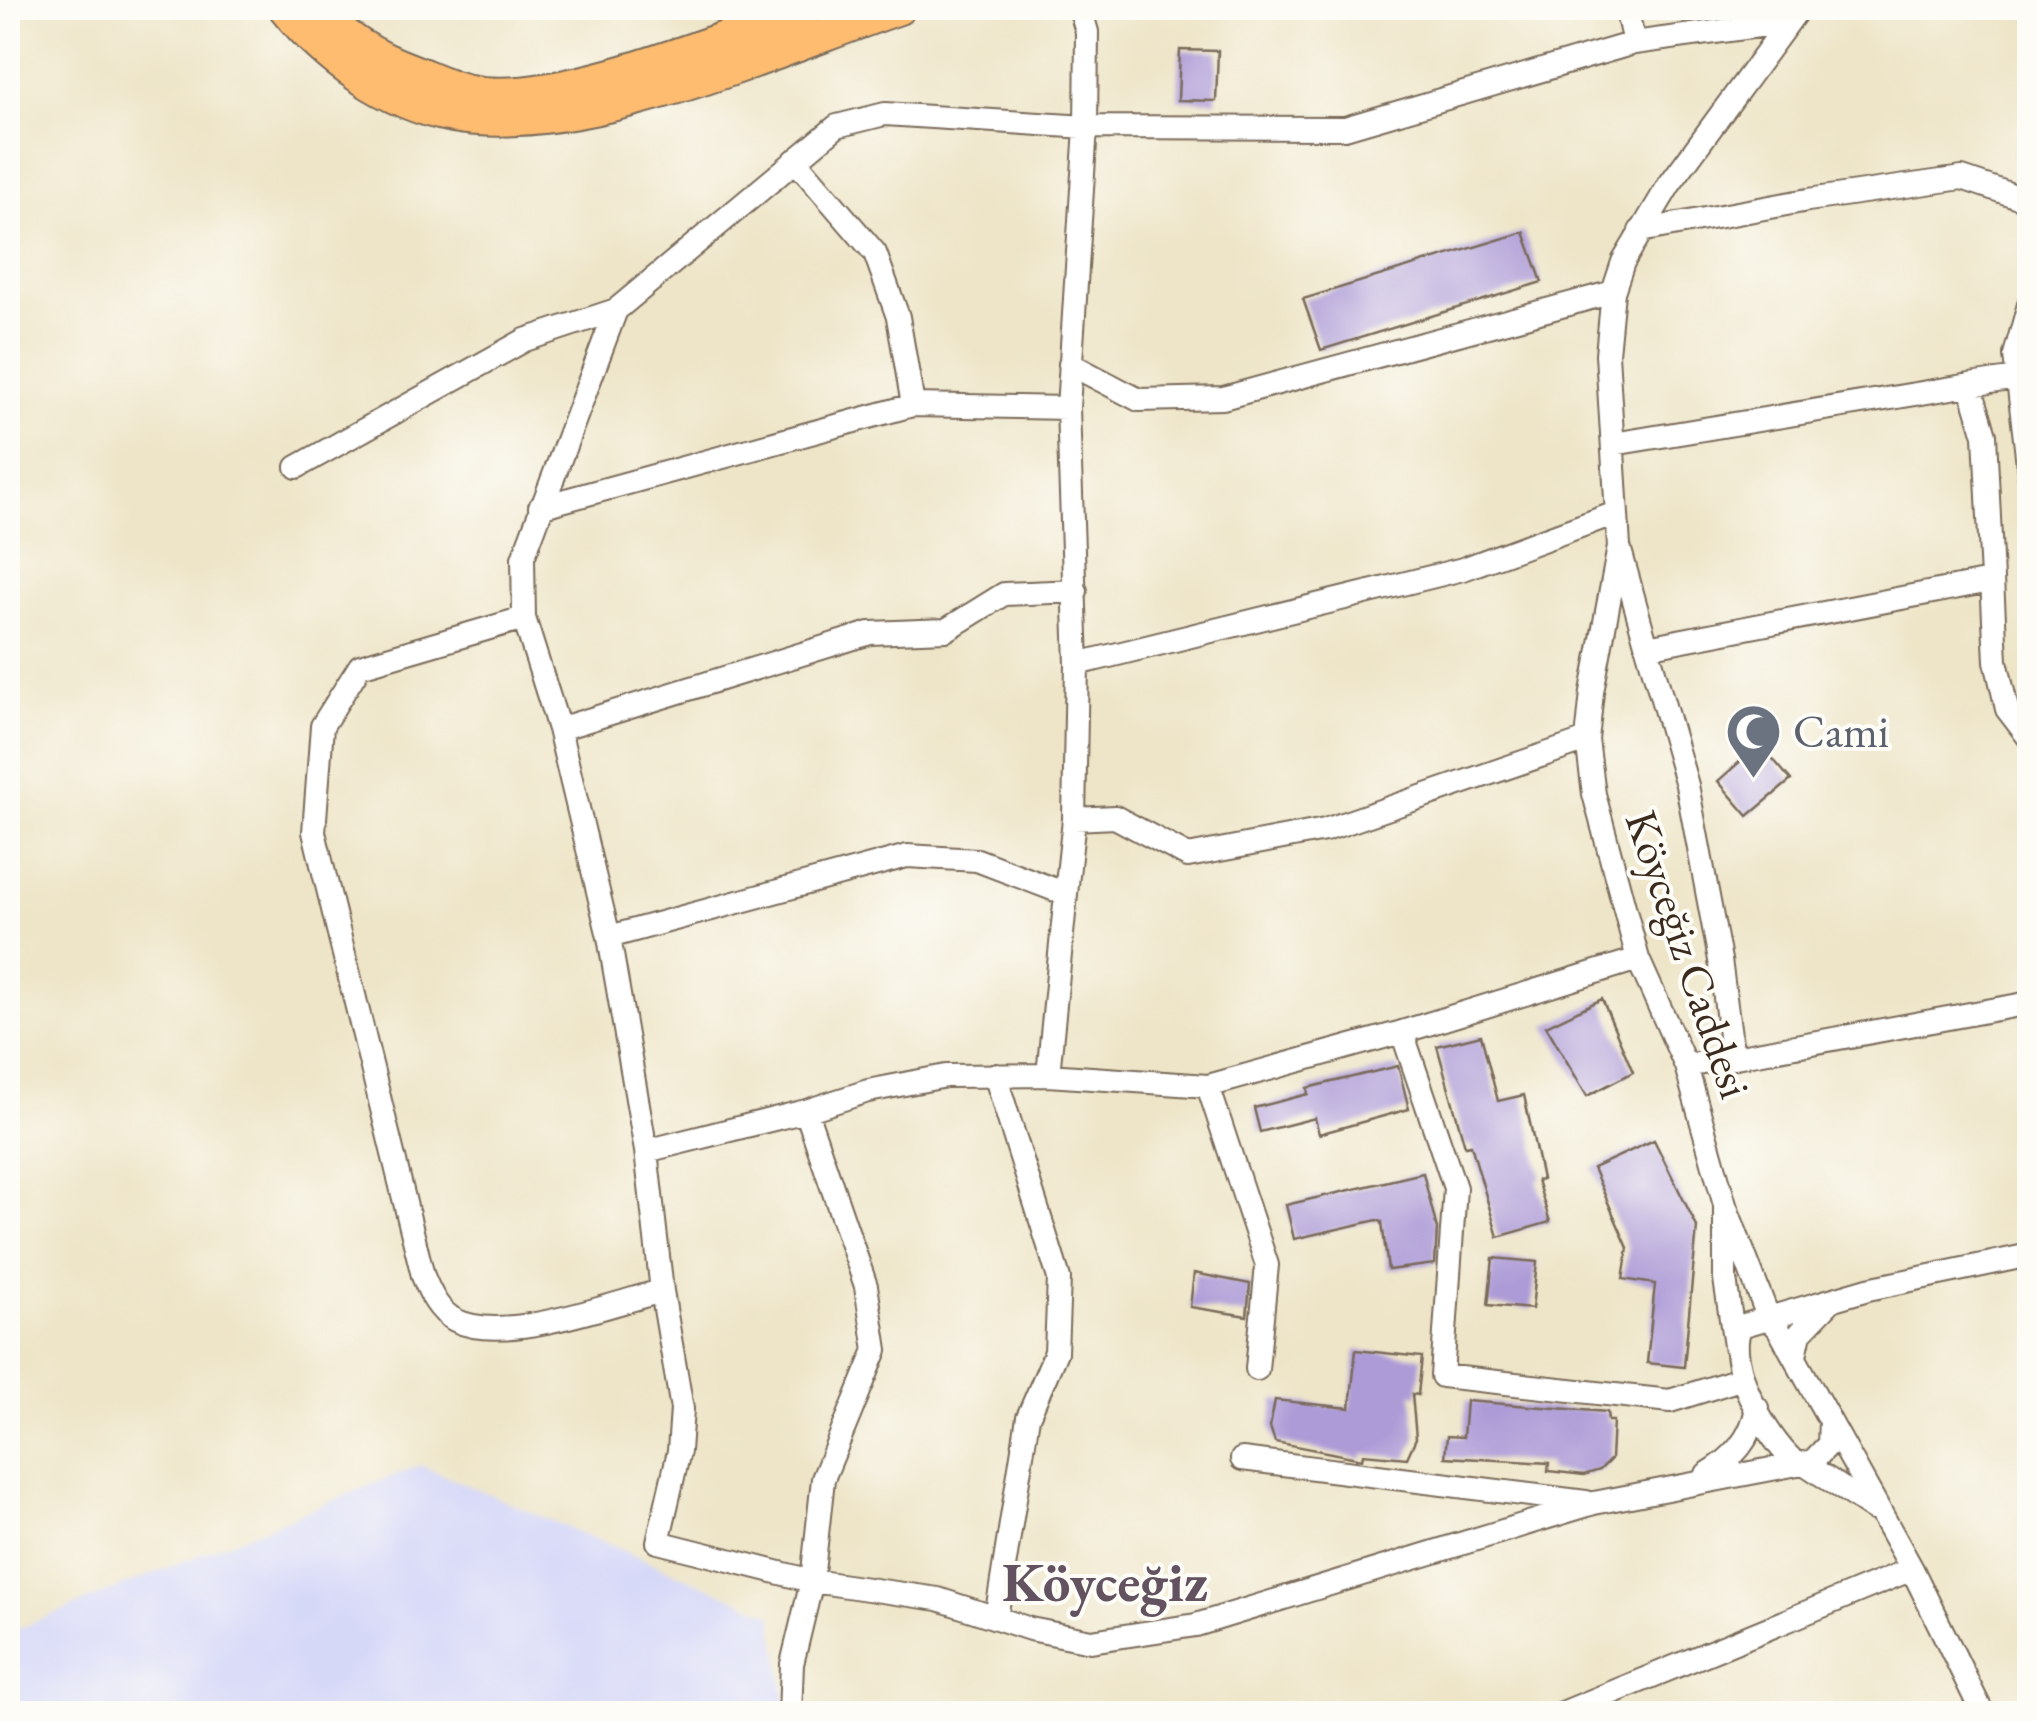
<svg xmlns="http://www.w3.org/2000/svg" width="2037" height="1721" font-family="'EB Garamond',serif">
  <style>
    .built { fill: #d6d8f8 }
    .building { fill: #ad9bd7 }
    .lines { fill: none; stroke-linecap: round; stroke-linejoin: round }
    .minor-casing { stroke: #7a6b5a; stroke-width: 26 }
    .highway-casing { stroke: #7a6b5a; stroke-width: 36 }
    .minor { stroke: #fff; stroke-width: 22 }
    .highway { stroke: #fdbc70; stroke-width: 32 }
    .labels { text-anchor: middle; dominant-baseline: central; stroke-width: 8; stroke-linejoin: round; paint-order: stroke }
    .worship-label { font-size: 45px; fill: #5b616d; stroke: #fdfcf7; text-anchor: start }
    .street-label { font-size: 45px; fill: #3b2a1e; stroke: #fdfcf7 }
    .district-label { font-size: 55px; font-weight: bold; fill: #63525f; stroke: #fdfcf7 }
  </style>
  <rect width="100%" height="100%" fill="#fdfcf7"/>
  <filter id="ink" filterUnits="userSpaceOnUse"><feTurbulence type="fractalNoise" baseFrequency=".01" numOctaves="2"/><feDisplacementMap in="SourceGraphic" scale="20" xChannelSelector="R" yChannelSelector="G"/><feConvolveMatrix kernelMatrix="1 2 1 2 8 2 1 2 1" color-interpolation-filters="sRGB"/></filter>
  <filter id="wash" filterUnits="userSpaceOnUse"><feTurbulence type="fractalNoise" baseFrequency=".0048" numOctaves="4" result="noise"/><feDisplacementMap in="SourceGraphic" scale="40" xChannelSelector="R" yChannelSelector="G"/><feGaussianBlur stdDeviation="2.25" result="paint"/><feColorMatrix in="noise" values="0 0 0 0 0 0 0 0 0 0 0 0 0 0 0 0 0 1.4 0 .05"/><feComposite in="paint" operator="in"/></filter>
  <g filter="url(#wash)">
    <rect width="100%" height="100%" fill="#eee5c8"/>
    <path class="built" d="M420,1465L772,1614L788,1713L8,1714V1633Z"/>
    <g id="blocks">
      <path class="building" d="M1180,50L1218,51L1216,101L1178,100Z
        M1524,232L1542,282L1321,350L1303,299Z
        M1760,744L1791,780L1748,816L1718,781Z
        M1602,999L1633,1072L1587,1096L1546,1026Z
        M1481,1035L1498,1101L1524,1095L1542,1179L1537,1180L1550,1222L1498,1237L1471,1145L1465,1146L1437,1046Z
        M1398,1066L1409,1109L1319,1134L1315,1118L1260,1132L1254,1108L1308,1094L1307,1088Z
        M1654,1140L1697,1227L1684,1367L1647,1363L1655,1284L1623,1279L1628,1248L1593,1168Z
        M1423,1173L1437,1229L1435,1264L1388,1270L1382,1222L1377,1220L1294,1239L1286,1205Z
        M1493,1258L1537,1262L1532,1309L1488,1305Z
        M1194,1273L1250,1284L1247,1316L1190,1307Z
        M1356,1350L1422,1357L1418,1395L1412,1394L1416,1438L1407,1458L1363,1454L1362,1459L1275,1442L1270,1427L1275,1400L1350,1408Z
        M1466,1401L1607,1412L1608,1421H1613L1611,1459L1600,1470L1584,1475L1548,1471L1549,1463L1445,1457L1447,1436L1463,1437Z"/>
    </g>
  </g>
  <g filter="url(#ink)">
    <use href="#blocks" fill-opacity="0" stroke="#7a6b5a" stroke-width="2.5"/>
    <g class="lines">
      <defs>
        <path id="minor" d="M1080,8L1087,32L1086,127L1345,128L1634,43L1788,22
          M1626,8L1634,43
          M795,160L875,253L898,317L913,405
          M1640,231L1808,200L1962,178L2030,201
          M2030,301L2015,355L2030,481
          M616,310L523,558L524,618L559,729L609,937L646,1151L806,1111L868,1091L946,1076L1048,1075L1208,1086L1402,1032
          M1070,364L1139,400L1223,398L1613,292
          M1970,385L2017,378
          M1613,444L1970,385L1985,435L1996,661L2007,709L2030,739
          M297,467L525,340L616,310L837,126L885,114L1086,127L1068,408
          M540,507L913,405L1068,408L1077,664
          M1620,550L1647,647L1990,581
          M524,618L360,666L322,726L314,832L423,1276C430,1293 438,1311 455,1320C504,1345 609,1304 662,1291
          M1647,647L1687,785L1720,960L1733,1058
          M559,729L870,633L946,630L1004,594L1076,591
          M1074,819L1077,664L1463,569L1616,513
          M1066,894L1074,819L1115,817L1188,856L1325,830L1587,740
          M609,937L907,856L977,860L1066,894L1048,1075
          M1638,959L1402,1032L1455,1188L1442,1376L1670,1401L1743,1378
          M1686,1066L2030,1003
          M995,1075L1059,1278L1056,1352L1028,1417L996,1618
          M1208,1086L1267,1265L1257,1369
          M646,1151L662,1291L682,1409L679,1451L658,1542L812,1581L823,1479L876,1350L866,1286L806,1111
          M1725,1205L1686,1066L1638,959L1594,794L1587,740L1592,692L1619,547L1607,354L1613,292L1623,262L1669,185L1799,8
          M1795,1356L1800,1333L1830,1302
          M1830,1421L1912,1569L1983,1714
          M1242,1459L1586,1502
          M1795,1462C1767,1439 1723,1361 1741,1326L1868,1289L2030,1255
          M1804,1463L1873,1509
          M1707,1474C1734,1458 1751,1439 1757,1408
          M790,1714L792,1664L812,1581L938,1599L1030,1629L1091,1641L1196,1625L1594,1503L1813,1461L1829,1444L1830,1421L1778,1328L1769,1319L1725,1205V1279L1735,1346
          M1560,1714L1912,1569"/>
        <path id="highway" d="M285,8C326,59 386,104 453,116C584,139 774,51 899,8
          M317,8C340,36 377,58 411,70C430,77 449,87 469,91C554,109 724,37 807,8"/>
      </defs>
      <use href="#minor" class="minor-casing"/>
      <use href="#highway" class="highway-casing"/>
      <use href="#minor" class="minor"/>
      <use href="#highway" class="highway"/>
    </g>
  </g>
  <defs>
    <symbol id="mosque-pin" viewBox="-11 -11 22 30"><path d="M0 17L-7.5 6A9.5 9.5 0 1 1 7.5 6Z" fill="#6b7280" stroke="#fdfcf7"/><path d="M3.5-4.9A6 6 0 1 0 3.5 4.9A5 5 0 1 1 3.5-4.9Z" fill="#fff"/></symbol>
  </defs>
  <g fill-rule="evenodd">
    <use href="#mosque-pin" x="1722" y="700" width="63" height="86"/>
  </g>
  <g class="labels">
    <g class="worship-label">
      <text x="1793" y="731">Cami</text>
    </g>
    <g class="street-label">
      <text transform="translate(1689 954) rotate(71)">Köyceğiz Caddesi</text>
    </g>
    <g class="district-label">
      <text x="1105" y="1581">Köyceğiz</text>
    </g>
  </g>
  <rect width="2037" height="1721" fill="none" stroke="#fdfcf7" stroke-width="40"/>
</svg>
